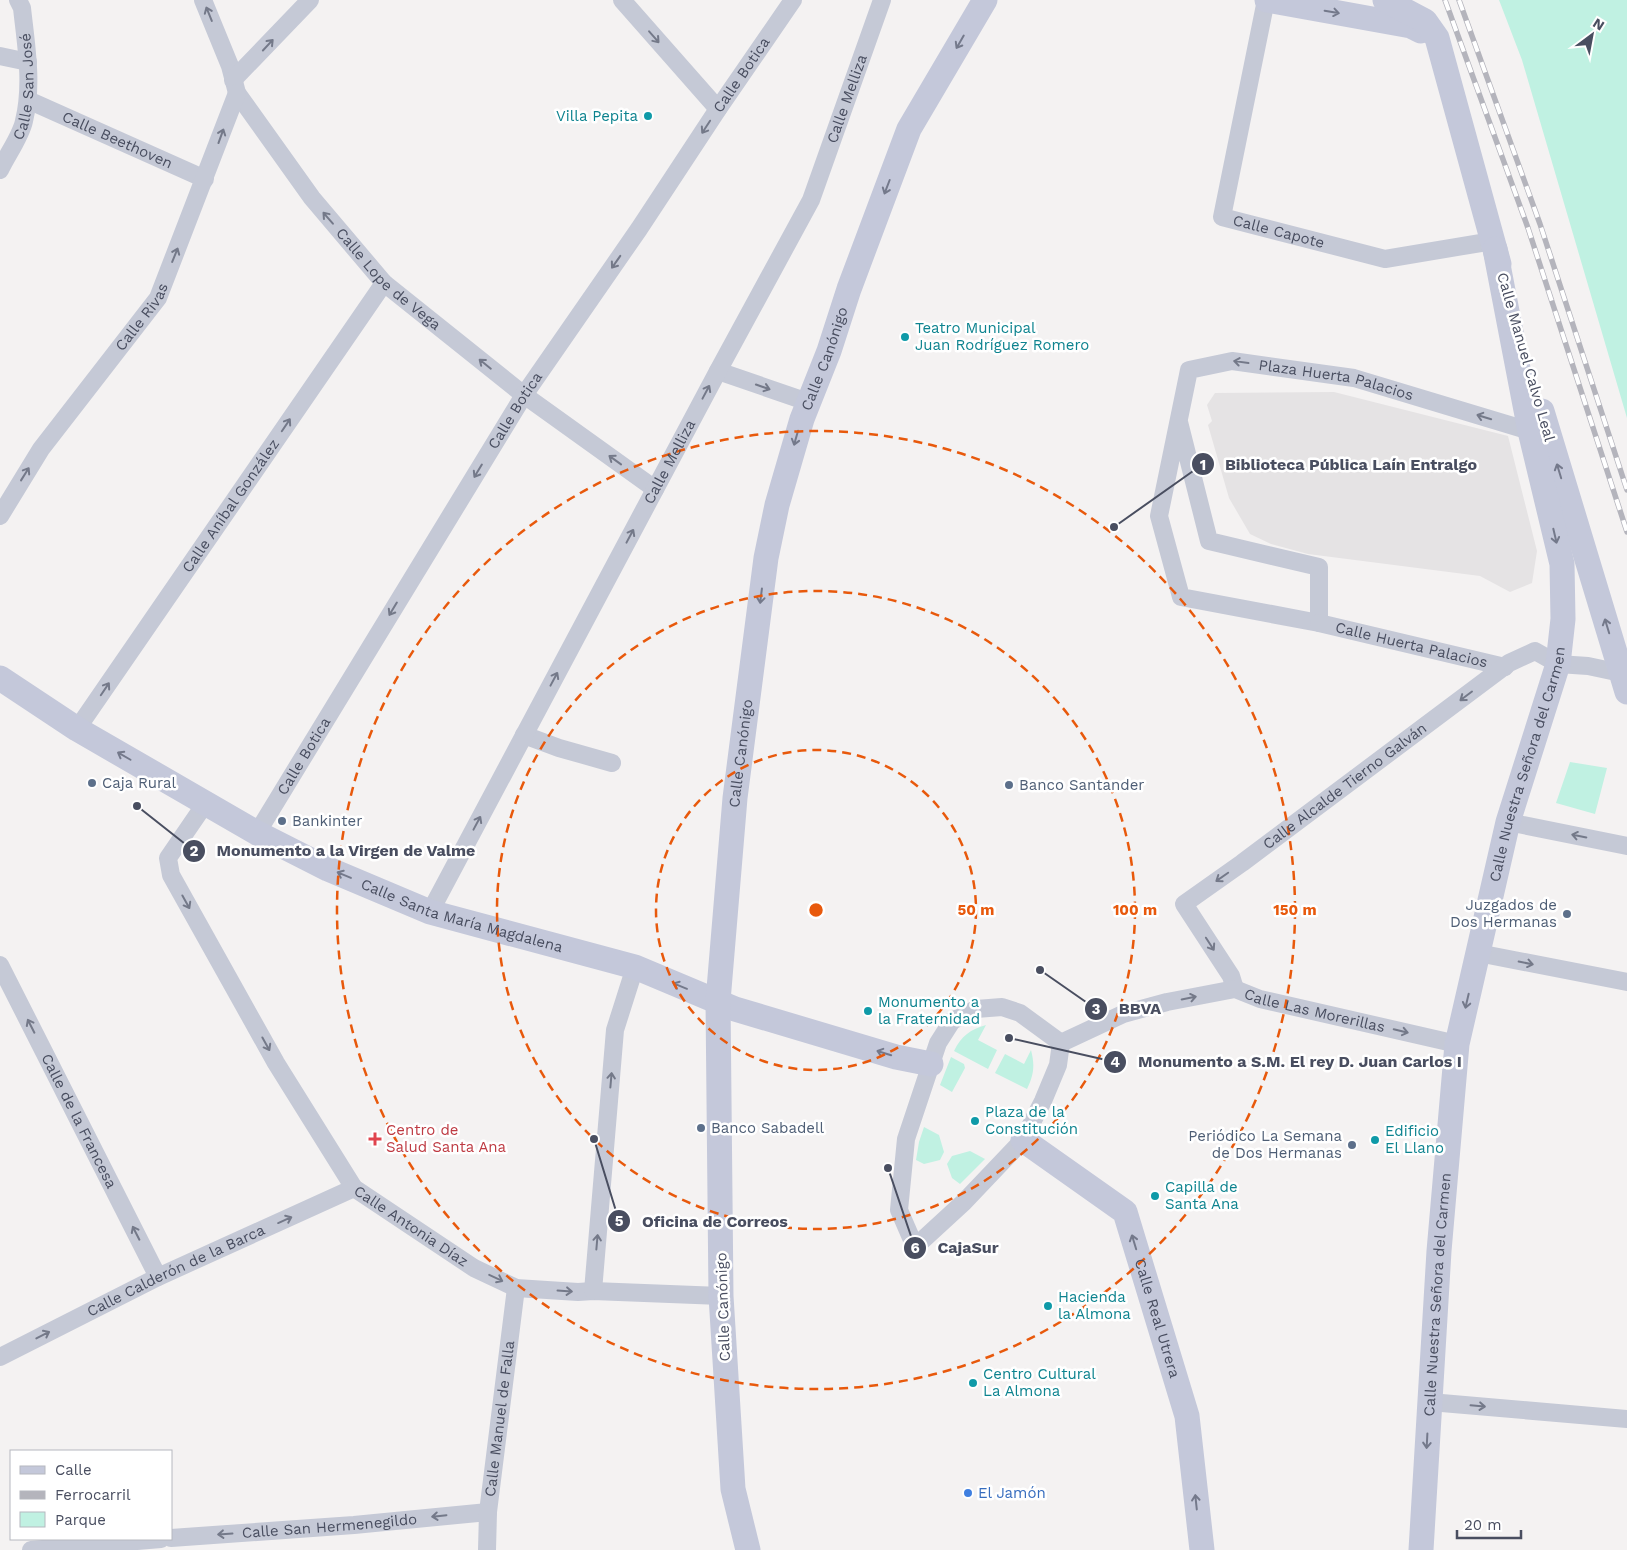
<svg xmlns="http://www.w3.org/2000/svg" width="1627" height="1550" font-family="'Work Sans',sans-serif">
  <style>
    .education { fill: #e5e3e4 }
    .green { fill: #c0f1e2 }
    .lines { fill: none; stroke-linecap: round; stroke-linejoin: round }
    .street { stroke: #c5c9d6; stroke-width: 18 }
    .secondary { stroke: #c4c8da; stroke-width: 25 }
    .rail-casing { stroke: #b4b4bc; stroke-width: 5.5 }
    .rail { stroke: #fff; stroke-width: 4; stroke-dasharray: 11; stroke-linecap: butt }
    .oneway { stroke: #74798b }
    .oneway2 { stroke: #747989 }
    .ring { fill: none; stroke: #e8590c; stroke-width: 2.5; stroke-dasharray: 9 6 }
    .culture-dot { fill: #0f9aa8; stroke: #fff; stroke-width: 2 }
    .service-dot { fill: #5c6f8a; stroke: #fff; stroke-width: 2 }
    .health-dot { fill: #e0444e; stroke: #fff; stroke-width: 2 }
    .shop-dot { fill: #3f7fe0; stroke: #fff; stroke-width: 2 }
    .labels { text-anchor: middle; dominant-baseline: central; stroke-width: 5; stroke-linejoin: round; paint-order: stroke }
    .street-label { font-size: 15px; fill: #494e60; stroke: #fff }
    .culture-label { font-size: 15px; fill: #0d838f; stroke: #fff; text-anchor: start }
    .service-label { font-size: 15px; fill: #4e5e75; stroke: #fff; text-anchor: start }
    .health-label { font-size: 15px; fill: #be3a42; stroke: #fff; text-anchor: start }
    .shop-label { font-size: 15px; fill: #366cbe; stroke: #fff; text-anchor: start }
    .centre { fill: #e8590c; stroke: #fff; stroke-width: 2.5 }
    .ring-label { font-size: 15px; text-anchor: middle; font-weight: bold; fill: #e8590c; stroke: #fff; stroke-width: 5; stroke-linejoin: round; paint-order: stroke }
    .leader { fill: none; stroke: #494e60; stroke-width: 2 }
    .callout-dot { fill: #494e60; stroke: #fff; stroke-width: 2 }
    .mark-label { font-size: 15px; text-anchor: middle; font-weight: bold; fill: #fff }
    .callout-label { font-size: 16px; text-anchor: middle; font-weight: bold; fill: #494e60; stroke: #fff; stroke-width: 5; stroke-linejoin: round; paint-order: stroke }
  </style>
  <rect width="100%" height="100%" fill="#f4f2f2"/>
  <path class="education" d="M1334,392L1508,436L1537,551L1532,583L1510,592L1480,576L1308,554L1271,544L1250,534L1229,498L1208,425L1212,421L1207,405L1215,393Z"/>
  <path class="green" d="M1499,0H1627V418L1522,60Z
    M1570,762L1607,768L1595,814L1556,803Z
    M986,1025L978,1040L997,1050L988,1069L954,1051C961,1036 971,1029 986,1025Z
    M1031,1050C1035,1065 1034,1075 1027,1089L995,1073L1005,1054L1024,1064Z
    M951,1057L964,1064L965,1068L952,1092L940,1085Z
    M924,1127L939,1135L944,1152L940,1160L924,1164L916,1160L919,1142Z
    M970,1151L985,1159L960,1184L952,1178L947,1164L952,1156Z"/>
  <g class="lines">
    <g class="street">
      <path id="s1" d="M203,0L230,66L237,93L312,198L384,283L524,395L655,489"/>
      <path d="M622,0L718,109"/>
      <path id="s2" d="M1266,0L1222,217L1385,259L1493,241"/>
      <path d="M0,56L28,62"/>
      <path d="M233,80L310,0"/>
      <path id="s3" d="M28,100L205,179"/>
      <path id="s4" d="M0,170C7,155 21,136 24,121C33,84 26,45 22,8L18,0"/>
      <path d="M718,371L808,402"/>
      <path id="s5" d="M1179,422L1209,541L1319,567V623L1181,597L1159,516L1189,370L1232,361L1354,378L1530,431"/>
      <path id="s6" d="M0,516L41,449L158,298L237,93"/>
      <path id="s7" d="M1319,623L1505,667"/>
      <path id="s8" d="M77,729L384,283"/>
      <path d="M524,735L559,748L612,763"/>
      <path id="s9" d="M205,804L168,858L171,875L276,1063L354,1188L474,1268L516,1288L578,1292L593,1291L721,1296"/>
      <path d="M1508,822L1627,846"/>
      <path id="s10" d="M257,833L524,395L639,229L718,109L793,0"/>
      <path id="s11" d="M430,912L718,371L811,200L882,0"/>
      <path d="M1478,953L1627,982"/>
      <path id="s12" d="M0,965L158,1277"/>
      <path id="s13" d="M1235,989L1231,976L1184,904L1242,863L1509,663L1535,651L1558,664L1588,666L1621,673"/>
      <path d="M1002,1007L1020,1013L1061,1043L1058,1065L1043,1101L1023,1140L964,1202L915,1247L899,1210L906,1139L938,1043L952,1021L976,1009Z"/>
      <path id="s14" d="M1061,1043L1123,1014L1167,1002L1235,989L1260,999L1457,1044"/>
      <path d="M593,1291L615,1030L635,967"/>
      <path id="s15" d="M0,1357L158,1277L354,1188"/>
      <path d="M1430,1402L1627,1419"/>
      <path id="s16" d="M171,1538L354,1525L488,1512"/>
      <path d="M31,1550L161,1539"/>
      <path id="s17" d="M487,1550L488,1512L516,1288"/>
    </g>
    <g class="secondary">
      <path d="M1267,0L1411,26L1421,31"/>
      <path d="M1385,0L1425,21L1437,38L1499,264"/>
      <path d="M1542,411L1627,692"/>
      <path id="s18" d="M0,678L77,729L257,833L328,869L430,912L635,967L735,1009L896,1057L931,1064"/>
      <path id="s19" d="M1023,1140L1125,1212L1187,1416L1202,1550"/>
      <path id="s20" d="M748,1550L733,1489L721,1296L718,1001L735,798L766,558L777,505L802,419L829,351L849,289L909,129L985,0"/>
      <path id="s21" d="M1421,1550L1439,1251L1457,1044L1508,822L1558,664L1563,619L1562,564L1530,431L1495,249"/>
    </g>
    <defs>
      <path id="rail" d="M1445,0L1528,228L1627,532
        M1459,0L1540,224L1627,490"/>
    </defs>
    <use href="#rail" class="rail-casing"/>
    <use href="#rail" class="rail"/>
  </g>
  <defs><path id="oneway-shaft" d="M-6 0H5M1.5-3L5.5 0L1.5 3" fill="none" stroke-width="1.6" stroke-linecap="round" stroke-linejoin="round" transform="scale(1.25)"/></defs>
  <g class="oneway">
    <use href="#oneway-shaft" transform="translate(1332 12) rotate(10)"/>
    <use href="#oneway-shaft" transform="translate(960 42) rotate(120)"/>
    <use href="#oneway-shaft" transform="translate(887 187) rotate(111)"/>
    <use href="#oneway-shaft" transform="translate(796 438) rotate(106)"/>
    <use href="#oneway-shaft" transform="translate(1559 471) rotate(-107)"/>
    <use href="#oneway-shaft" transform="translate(1555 536) rotate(77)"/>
    <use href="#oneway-shaft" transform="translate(761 596) rotate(97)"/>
    <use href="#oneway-shaft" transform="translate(1607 626) rotate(-107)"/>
    <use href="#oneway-shaft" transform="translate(124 756) rotate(-150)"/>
    <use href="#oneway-shaft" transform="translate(344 875) rotate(-157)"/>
    <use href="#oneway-shaft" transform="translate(680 986) rotate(-158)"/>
    <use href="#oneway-shaft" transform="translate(1467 1001) rotate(103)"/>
    <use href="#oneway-shaft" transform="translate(884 1053) rotate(-163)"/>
    <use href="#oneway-shaft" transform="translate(1134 1242) rotate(-107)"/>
    <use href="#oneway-shaft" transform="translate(1427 1441) rotate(93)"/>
    <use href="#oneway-shaft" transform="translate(1196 1502) rotate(-96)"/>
  </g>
  <g class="oneway2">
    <use href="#oneway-shaft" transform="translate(209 14) rotate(-112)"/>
    <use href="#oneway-shaft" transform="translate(654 37) rotate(49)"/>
    <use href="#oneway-shaft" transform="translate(268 45) rotate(-47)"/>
    <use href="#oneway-shaft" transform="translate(706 127) rotate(123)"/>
    <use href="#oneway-shaft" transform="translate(221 136) rotate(-70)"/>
    <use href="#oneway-shaft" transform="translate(328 218) rotate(-131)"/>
    <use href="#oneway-shaft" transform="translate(175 255) rotate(-68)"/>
    <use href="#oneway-shaft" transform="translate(616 262) rotate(125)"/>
    <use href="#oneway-shaft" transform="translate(1241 362) rotate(-172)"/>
    <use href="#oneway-shaft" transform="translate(485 364) rotate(-141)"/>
    <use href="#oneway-shaft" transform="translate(763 387) rotate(19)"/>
    <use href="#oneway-shaft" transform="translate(706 392) rotate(-62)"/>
    <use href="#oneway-shaft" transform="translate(1484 417) rotate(-163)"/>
    <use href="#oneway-shaft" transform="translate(286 425) rotate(-56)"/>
    <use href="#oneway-shaft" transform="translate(615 460) rotate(-144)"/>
    <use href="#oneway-shaft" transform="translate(478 471) rotate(121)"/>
    <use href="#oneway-shaft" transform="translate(25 474) rotate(-58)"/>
    <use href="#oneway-shaft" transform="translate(630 536) rotate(-62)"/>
    <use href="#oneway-shaft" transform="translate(393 609) rotate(121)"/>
    <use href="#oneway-shaft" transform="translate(554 679) rotate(-62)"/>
    <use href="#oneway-shaft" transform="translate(105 689) rotate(-56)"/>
    <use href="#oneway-shaft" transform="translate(1466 696) rotate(143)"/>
    <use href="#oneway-shaft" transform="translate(477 823) rotate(-62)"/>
    <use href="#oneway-shaft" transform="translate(1579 836) rotate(-169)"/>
    <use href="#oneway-shaft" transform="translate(1222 877) rotate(145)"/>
    <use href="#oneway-shaft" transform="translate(186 902) rotate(61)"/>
    <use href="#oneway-shaft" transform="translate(1210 944) rotate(57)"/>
    <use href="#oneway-shaft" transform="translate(1526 963) rotate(11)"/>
    <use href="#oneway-shaft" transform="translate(1189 998) rotate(-11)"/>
    <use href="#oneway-shaft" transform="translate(31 1026) rotate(-117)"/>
    <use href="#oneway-shaft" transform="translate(1401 1031) rotate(14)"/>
    <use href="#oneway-shaft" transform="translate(266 1044) rotate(61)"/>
    <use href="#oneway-shaft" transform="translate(611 1080) rotate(-85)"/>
    <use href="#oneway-shaft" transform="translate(285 1220) rotate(-24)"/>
    <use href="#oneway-shaft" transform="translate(136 1233) rotate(-117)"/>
    <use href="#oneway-shaft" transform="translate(597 1242) rotate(-85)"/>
    <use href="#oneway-shaft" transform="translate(496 1278) rotate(25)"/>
    <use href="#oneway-shaft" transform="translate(565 1291) rotate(4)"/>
    <use href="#oneway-shaft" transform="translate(43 1335) rotate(-27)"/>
    <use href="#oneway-shaft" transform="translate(1478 1406) rotate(5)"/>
    <use href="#oneway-shaft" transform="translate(439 1516) rotate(174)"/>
    <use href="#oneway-shaft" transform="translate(225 1534) rotate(176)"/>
  </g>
  <g class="ring">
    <circle cx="816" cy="910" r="160"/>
    <circle cx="816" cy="910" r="319"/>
    <circle cx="816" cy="910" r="479"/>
  </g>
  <g class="culture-dot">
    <circle cx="648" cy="116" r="5"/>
    <circle cx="905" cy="337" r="5"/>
    <circle cx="868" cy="1011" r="5"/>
    <circle cx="975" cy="1121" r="5"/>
    <circle cx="1375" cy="1140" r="5"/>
    <circle cx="1155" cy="1196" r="5"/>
    <circle cx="1048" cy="1306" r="5"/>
    <circle cx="973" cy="1383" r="5"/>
  </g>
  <g class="service-dot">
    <circle cx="92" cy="783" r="5"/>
    <circle cx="1009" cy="785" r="5"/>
    <circle cx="282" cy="821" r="5"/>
    <circle cx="1567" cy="914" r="5"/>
    <circle cx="701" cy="1128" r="5"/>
    <circle cx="1352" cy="1145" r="5"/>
  </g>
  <path class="health-dot" d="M372.5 1131.5h5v5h5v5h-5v5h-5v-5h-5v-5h5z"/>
  <circle class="shop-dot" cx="968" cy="1493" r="5"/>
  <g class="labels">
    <g class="street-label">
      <text stroke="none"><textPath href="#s10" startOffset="900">Calle Botica</textPath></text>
      <text stroke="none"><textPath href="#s4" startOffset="89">Calle San José</textPath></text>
      <text stroke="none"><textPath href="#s11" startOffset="915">Calle Melliza</textPath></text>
      <text stroke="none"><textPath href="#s3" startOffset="98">Calle Beethoven</textPath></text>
      <text stroke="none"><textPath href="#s2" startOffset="280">Calle Capote</textPath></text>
      <text stroke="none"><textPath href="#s1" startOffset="340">Calle Lope de Vega</textPath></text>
      <text stroke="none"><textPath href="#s6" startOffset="245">Calle Rivas</textPath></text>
      <text transform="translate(1526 357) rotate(74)">Calle Manuel Calvo Leal</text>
      <text stroke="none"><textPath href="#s20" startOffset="1205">Calle Canónigo</textPath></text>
      <text stroke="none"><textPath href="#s5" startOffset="815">Plaza Huerta Palacios</textPath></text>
      <text stroke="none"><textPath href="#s10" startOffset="495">Calle Botica</textPath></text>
      <text stroke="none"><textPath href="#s11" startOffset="510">Calle Melliza</textPath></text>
      <text stroke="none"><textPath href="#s8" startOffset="271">Calle Aníbal González</textPath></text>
      <text stroke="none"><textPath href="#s7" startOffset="95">Calle Huerta Palacios</textPath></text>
      <text stroke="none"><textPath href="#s20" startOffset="800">Calle Canónigo</textPath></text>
      <text stroke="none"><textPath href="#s10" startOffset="90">Calle Botica</textPath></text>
      <text stroke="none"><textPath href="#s21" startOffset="796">Calle Nuestra Señora del Carmen</textPath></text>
      <text stroke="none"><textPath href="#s13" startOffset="299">Calle Alcalde Tierno Galván</textPath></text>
      <text stroke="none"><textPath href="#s18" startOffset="522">Calle Santa María Magdalena</textPath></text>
      <text stroke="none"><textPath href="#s14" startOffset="266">Calle Las Morerillas</textPath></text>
      <text stroke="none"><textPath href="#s12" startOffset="175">Calle de la Francesa</textPath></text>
      <text stroke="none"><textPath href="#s9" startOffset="514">Calle Antonia Díaz</textPath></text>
      <text stroke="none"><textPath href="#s15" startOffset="196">Calle Calderón de la Barca</textPath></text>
      <text stroke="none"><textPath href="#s21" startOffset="256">Calle Nuestra Señora del Carmen</textPath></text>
      <text transform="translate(723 1307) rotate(-92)">Calle Canónigo</text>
      <text stroke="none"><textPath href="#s19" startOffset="236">Calle Real Utrera</textPath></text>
      <text stroke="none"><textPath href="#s17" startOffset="132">Calle Manuel de Falla</textPath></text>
      <text stroke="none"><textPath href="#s16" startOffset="159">Calle San Hermenegildo</textPath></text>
    </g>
    <g class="culture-label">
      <text x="638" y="116" text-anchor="end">Villa Pepita</text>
      <text x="915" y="328">Teatro Municipal<tspan x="915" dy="17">Juan Rodríguez Romero</tspan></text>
      <text x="878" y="1002">Monumento a<tspan x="878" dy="17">la Fraternidad</tspan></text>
      <text x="985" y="1112">Plaza de la<tspan x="985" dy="17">Constitución</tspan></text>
      <text x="1385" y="1131">Edificio<tspan x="1385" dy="17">El Llano</tspan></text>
      <text x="1165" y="1187">Capilla de<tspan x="1165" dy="17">Santa Ana</tspan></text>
      <text x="1058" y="1297">Hacienda<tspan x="1058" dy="17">la Almona</tspan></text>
      <text x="983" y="1374">Centro Cultural<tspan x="983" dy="17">La Almona</tspan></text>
    </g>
    <g class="service-label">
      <text x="102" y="783">Caja Rural</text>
      <text x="1019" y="785">Banco Santander</text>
      <text x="292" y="821">Bankinter</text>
      <text x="1557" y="905" text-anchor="end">Juzgados de<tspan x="1557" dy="17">Dos Hermanas</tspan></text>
      <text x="711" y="1128">Banco Sabadell</text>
      <text x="1342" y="1136" text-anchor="end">Periódico La Semana<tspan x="1342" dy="17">de Dos Hermanas</tspan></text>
    </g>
    <g class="health-label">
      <text x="386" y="1130">Centro de<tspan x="386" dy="17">Salud Santa Ana</tspan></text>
    </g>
    <g class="shop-label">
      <text x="978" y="1493">El Jamón</text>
    </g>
  </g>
  <circle cx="816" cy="910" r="8" class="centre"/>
  <g class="ring-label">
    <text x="976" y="915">50 m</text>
    <text x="1135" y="915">100 m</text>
    <text x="1295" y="915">150 m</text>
  </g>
  <path class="leader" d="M1114 527L1203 464M137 806L194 851M1040 970L1096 1009M1009 1038L1115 1062M594 1139L619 1221M888 1168L915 1248"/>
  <g class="callout-dot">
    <circle cx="1114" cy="527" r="5"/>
    <circle cx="137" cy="806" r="5"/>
    <circle cx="1040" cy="970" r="5"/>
    <circle cx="1009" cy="1038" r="5"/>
    <circle cx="594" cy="1139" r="5"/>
    <circle cx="888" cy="1168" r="5"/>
    <circle cx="1203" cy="464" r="12"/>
    <circle cx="194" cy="851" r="12"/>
    <circle cx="1096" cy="1009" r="12"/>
    <circle cx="1115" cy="1062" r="12"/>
    <circle cx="619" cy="1221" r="12"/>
    <circle cx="915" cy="1248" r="12"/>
  </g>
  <g class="mark-label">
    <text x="1203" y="470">1</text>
    <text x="194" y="856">2</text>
    <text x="1096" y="1014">3</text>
    <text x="1115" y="1067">4</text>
    <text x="619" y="1226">5</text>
    <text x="915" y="1253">6</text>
  </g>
  <g class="callout-label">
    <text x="1351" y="470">Biblioteca Pública Laín Entralgo</text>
    <text x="346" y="856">Monumento a la Virgen de Valme</text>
    <text x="1140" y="1014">BBVA</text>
    <text x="1300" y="1067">Monumento a S.M. El rey D. Juan Carlos I</text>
    <text x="715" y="1227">Oficina de Correos</text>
    <text x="968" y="1253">CajaSur</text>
  </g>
  <rect x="10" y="1450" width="162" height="90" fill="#ffffff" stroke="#b6b8bf"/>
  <rect x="20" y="1466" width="25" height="8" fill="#c4c8da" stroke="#b6b8bf"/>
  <text x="55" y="1475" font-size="15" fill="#494e60">Calle</text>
  <rect x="20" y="1491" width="25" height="8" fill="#b4b4bc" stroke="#b6b8bf"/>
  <text x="55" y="1500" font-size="15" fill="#494e60">Ferrocarril</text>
  <rect x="20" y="1512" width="25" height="15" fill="#c0f1e2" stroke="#b6b8bf"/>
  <text x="55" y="1525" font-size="15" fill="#494e60">Parque</text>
  <g transform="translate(1592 35) rotate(32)" stroke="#ffffff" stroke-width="4" paint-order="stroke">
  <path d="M0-4L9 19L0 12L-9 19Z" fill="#494e60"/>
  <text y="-8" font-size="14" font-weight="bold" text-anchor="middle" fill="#494e60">N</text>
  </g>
  <path d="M1457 1530v8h64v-8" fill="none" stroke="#494e60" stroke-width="2.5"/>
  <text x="1464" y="1530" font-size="15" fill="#494e60" stroke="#ffffff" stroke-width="4" paint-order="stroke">20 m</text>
</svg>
